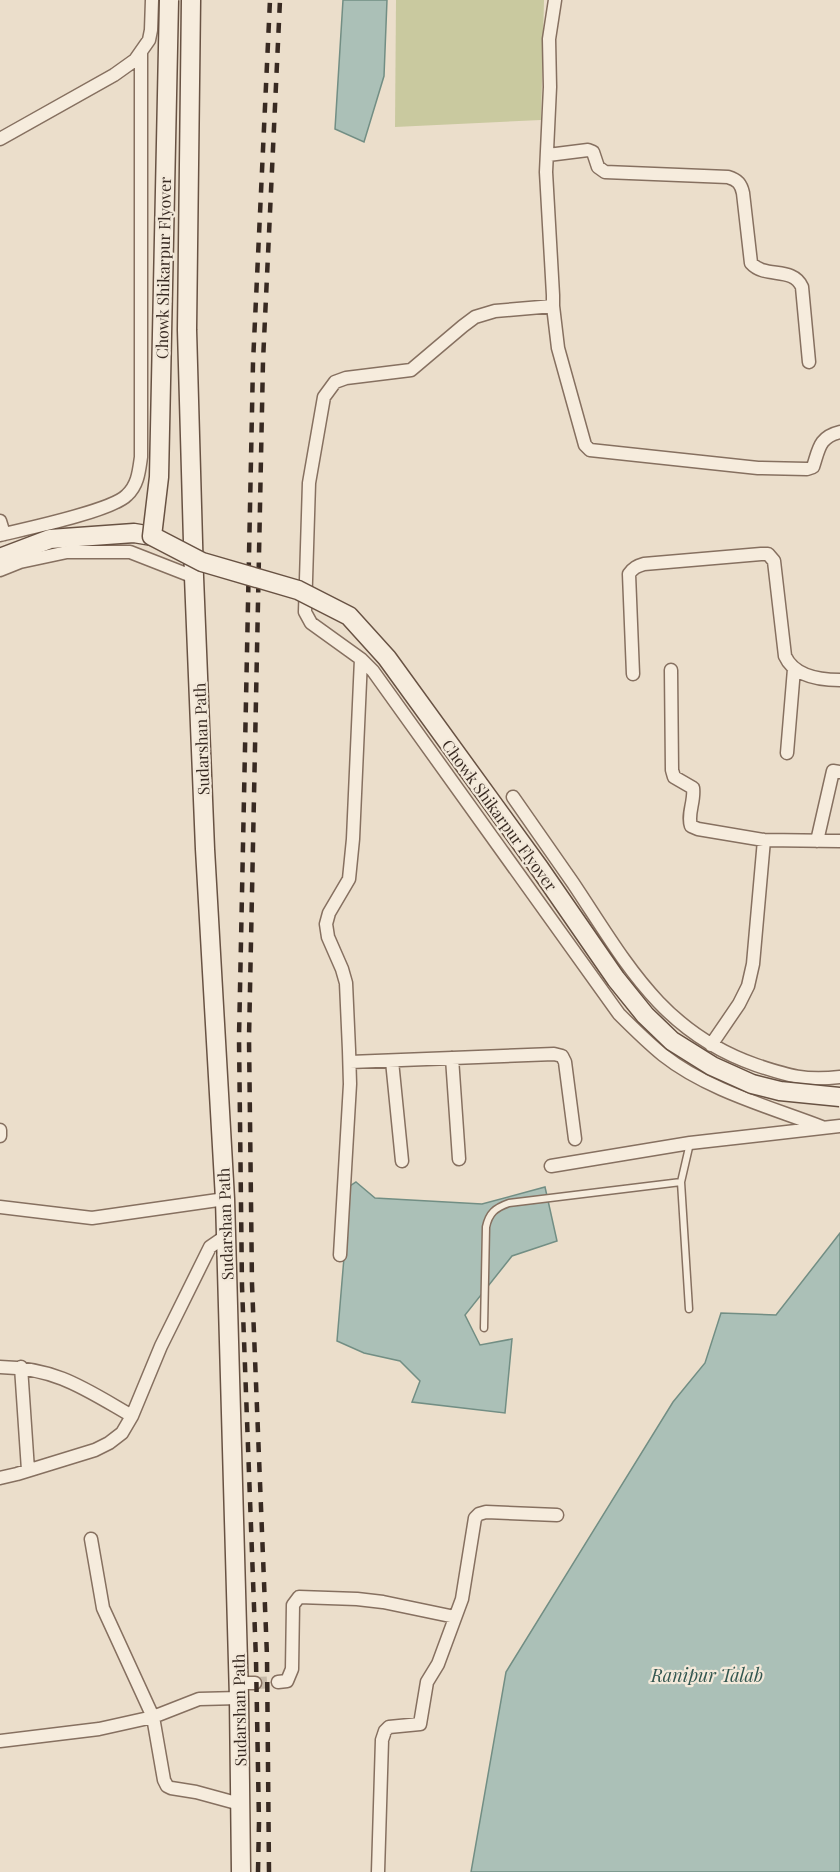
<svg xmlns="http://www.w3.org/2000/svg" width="840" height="1872" font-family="'Playfair Display',serif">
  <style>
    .green { fill: #c9c99f }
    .water { fill: #abc0b7; stroke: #728e84; stroke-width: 1.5 }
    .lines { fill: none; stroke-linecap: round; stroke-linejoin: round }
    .street-tunnel { stroke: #c7baa9; stroke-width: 12; stroke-dasharray: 12 6; stroke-linecap: butt }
    .lane-casing { stroke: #867060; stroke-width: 9 }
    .street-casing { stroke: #867060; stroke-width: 15 }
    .secondary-casing { stroke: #685243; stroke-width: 21 }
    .lane { stroke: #f6ecdd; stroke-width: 6 }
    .street { stroke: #f6ecdd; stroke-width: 12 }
    .secondary { stroke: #f6ecdd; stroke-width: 18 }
    .rail { stroke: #382a22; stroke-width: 4.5; stroke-dasharray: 10 10; stroke-linecap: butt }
    .secondary-bridge-casing { stroke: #685243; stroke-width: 21; stroke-linecap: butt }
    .secondary-bridge { stroke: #f6ecdd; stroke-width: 18 }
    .labels { text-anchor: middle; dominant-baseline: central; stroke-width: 4.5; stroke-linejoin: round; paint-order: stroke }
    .street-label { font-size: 16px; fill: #382a22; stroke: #f3e9da }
    .water-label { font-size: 18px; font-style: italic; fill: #335750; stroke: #f3e9da }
  </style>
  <rect width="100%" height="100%" fill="#ebdecb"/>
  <path class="green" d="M396,0H544L541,120L395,127Z"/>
  <path class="water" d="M343,0H387L384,76L364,142L335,129Z
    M356,1182L375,1198L482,1204L545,1187L557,1241L512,1256L465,1315L480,1345L512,1339L505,1413L412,1402L420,1381L400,1361L364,1353L337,1341L350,1186Z
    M840,1233V1872H471L506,1672L673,1402L705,1363L721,1313L776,1315Z"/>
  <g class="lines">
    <path class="street-tunnel" d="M255,1683L278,1682"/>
    <defs>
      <path id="lane" d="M689,1309L681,1182L690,1143
        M484,1328L486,1227C489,1213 495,1208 509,1203L681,1182"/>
      <path id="street" d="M555,0L549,39L550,87L546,172L553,295V306L558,348L585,445L590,450L758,468L807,469L813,467C819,449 819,437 840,432
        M0,139L114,75L135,60L149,40L151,30L152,0
        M548,155L588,150L593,152L598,167L605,172L728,177C738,180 741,184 743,193L751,263C765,279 793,266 802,287L809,362
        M553,306L495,311L475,317L463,326L411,370L346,378L335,382L324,397L309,483L305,612L311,623L361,659L373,671L619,1014C633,1028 647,1042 663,1055C707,1090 770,1107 822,1127
        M0,521L4,534
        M0,535C25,529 112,511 127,495C138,485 139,471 141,457V53
        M0,570L20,562L67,552H130L194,577
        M671,670L672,770L674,777L693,788C695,801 687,814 691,826L698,829L764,840L840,841
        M633,674L629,574C633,568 637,566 644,564L761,554H768L774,561L785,656C794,676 820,680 840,680
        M787,753L794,669
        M513,797C533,826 553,854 573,883C625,961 661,1032 756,1065C789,1076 805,1081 840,1077
        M817,841L833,771L840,772
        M711,1045L739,1004L748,986L753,964L764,840
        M452,1058L459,1159
        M392,1061L402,1161
        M350,1062L554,1054L562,1056L565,1062L575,1139
        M0,1130V1136
        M551,1166L690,1143L840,1126
        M0,1207L92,1218L225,1199
        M340,1255L350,1084L349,1050L346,983L342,969L328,937L326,924L329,913L349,879L353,839L361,659
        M0,1367C57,1368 85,1389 132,1416
        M21,1367L28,1470
        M0,1478L17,1474L95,1450L109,1443L122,1433L132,1416L161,1346L210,1247L226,1236
        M91,1539L103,1608L153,1717L164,1780L167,1786L171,1788L196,1792L240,1804
        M278,1682L287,1681L292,1669L293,1605L299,1597L357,1599L383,1602L455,1617
        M238,1683H255
        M0,1741L99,1729L153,1717L199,1699L239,1698
        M378,1872L382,1740L385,1731L389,1727L420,1724L427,1682L438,1664L462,1599L475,1518L479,1514L486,1512L557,1515"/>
      <path id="secondary" d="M191,0L187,330L194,577L205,849L225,1199L239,1698L241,1872
        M0,558L50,539L134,533L152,536"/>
    </defs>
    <use href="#lane" class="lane-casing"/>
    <use href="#street" class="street-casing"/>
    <use href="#secondary" class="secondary-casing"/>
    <use href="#lane" class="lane"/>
    <use href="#street" class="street"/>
    <use href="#secondary" class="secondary"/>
    <path class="rail" d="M258,1872L259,1822L256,1660L242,1286L239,1038L253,363L270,0
      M269,1872L267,1656L252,1284L249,1038L263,361L280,0"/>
    <defs>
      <path id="secondary-bridge" d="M169,0L159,477L152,536L202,562L298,590L349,616L387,658L540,869L616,979L645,1015L672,1041L712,1066L752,1084L780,1091L840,1097"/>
    </defs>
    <use href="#secondary-bridge" class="secondary-bridge-casing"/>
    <use href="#secondary-bridge" class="secondary-bridge"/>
  </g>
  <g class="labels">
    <g class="street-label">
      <text transform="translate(163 268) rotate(-89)">Chowk Shikarpur Flyover</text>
      <text transform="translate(201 739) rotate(-92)">Sudarshan Path</text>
      <text transform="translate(500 815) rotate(54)">Chowk Shikarpur Flyover</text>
      <text transform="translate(225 1224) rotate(-92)">Sudarshan Path</text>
      <text transform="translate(239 1710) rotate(-91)">Sudarshan Path</text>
    </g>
    <g class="water-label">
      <text x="707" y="1675">Ranipur Talab</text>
    </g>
  </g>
</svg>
